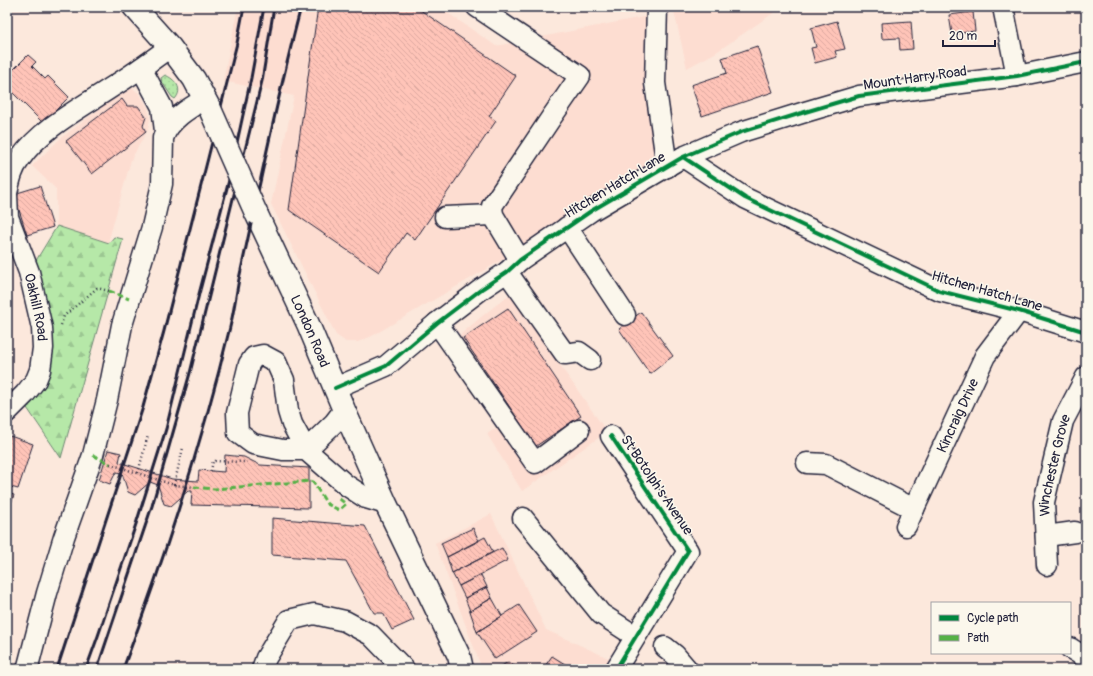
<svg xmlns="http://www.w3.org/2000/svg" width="1093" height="676" font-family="Pangolin,sans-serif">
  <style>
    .built { fill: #fdddd1 }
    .grass { fill: url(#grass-dots); stroke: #6c8572 }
    .forest { fill: url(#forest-firs); stroke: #6c8572 }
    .building { fill: url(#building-back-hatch); stroke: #22223b }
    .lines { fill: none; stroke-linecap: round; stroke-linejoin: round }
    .minor-casing { stroke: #22223b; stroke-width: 23 }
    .major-casing { stroke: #22223b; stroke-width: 25 }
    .path { stroke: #22223b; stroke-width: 2.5; stroke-dasharray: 1 3; stroke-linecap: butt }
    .minor { stroke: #fbf7ec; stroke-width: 20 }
    .major { stroke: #fbf7ec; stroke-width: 22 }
    .rail { stroke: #22223b; stroke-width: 3 }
    .major-bridge-casing { stroke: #22223b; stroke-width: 25; stroke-linecap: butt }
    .path-bridge { stroke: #22223b; stroke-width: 2.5; stroke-dasharray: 1 3; stroke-linecap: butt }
    .major-bridge { stroke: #fbf7ec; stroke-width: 22 }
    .quiet { stroke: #55b146; stroke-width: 3; stroke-dasharray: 6 3; stroke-linecap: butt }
    .cycleway-casing { stroke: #fbf7ec; stroke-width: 6 }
    .cycleway { stroke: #00873e; stroke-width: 4 }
    .labels { text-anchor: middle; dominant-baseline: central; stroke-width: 3; stroke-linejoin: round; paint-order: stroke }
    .street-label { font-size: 14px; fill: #22223b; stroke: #fbf7ec }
  </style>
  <defs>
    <pattern id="grass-dots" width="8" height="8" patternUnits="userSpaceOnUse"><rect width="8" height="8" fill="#b6e8a8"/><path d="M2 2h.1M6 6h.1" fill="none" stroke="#9cc792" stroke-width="1.8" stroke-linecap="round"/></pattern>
    <pattern id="forest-firs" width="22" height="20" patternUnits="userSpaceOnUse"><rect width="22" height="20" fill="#b6e8a8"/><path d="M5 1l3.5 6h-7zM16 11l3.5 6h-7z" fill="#9cc792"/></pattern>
    <pattern id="building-back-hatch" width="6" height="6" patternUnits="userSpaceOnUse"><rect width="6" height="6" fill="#ffc4b8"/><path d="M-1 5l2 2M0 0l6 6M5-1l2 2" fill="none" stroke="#daa89f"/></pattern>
  </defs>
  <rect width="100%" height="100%" fill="#fce8dc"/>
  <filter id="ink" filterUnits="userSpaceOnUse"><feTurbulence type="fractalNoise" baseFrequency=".025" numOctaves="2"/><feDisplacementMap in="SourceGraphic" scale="8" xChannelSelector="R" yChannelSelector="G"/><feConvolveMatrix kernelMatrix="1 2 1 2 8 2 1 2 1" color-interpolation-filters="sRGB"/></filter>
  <g filter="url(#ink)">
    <path class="built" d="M238,7H439L496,46L648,16L654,171L372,336L358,342H346L336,335L271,204L294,96L223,81Z
      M673,7H782L715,53L687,68Z
      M132,88L140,94L148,108L150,119L148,129L131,160L108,243L56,227V189L32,166L61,138L126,89Z
      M510,294L607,432L522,491L487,434L498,427L445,348L481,317Z
      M491,514L546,630L613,660L607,669H482L435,543Z"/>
    <path class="grass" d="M165,75C175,79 184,89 175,99L172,97L162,82L161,78Z"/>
    <path class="forest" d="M57,226L109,243L114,237L123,239L61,458L21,399L36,380L29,272Z"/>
    <path class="building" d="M318,7H416L516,76L489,116L496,121L415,240L406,233L379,272L289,210Z
      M973,12L975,31L952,34L949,15Z
      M837,21L845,49L835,51L837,57L815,63L811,48L816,47L811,28Z
      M911,21L913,49L900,50L899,38L882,39L881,23Z
      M757,46L773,92L702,116L691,85L727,73L722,58Z
      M28,55L36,62L32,66L45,79L48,76L69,97L43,123L7,87V76Z
      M122,99L127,106H138L146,117L143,126L146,132L92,174L66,141Z
      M40,186L53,227L27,235L14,194Z
      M508,308L581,416L536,446L463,338Z
      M641,312L673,356L650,374L619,329Z
      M10,436L33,444L18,489L7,486V445Z
      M108,450L121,453L119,462L172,479L198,481L199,470L224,472L225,455L244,457L260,465L309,468V508L191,505L192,491H188L171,506L164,504L158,485L150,482L135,495L128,492L122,473L116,472L110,484L99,480Z
      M7,493L14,495L7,514Z
      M272,518L365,526L414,620L392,630L383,613H374L346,561L272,555Z
      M473,528L479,541L447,557L441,543Z
      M485,537L493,552L452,573L447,557Z
      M502,548L508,560L459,586L452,573Z
      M481,575L487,587L465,598L459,586Z
      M487,587L492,598L470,611L465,598Z
      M492,598L502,616L477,632L470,611Z
      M519,605L537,632L495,659L477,632Z
      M552,656L573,669H543Z
      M508,662L519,669H497Z"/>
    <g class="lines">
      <defs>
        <g id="minor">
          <path d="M477,7L580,76L551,118L492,206L493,215L520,260"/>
          <path d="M657,7L655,83L667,167"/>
          <path d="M1003,7L1017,76"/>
          <path d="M141,68L162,107L165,131"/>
          <path d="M683,157L745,198L940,291L1019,311L1086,332"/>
          <path d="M7,193C10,180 12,169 20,159C40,129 82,107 112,87C132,75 151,61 170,47"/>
          <path id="s1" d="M7,194L8,217L29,272L42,328L43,348L40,370L36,380L25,394L7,412"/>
          <path d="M445,217L493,215"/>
          <path d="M567,227L625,315"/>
          <path d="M507,272L565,354L579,352L590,360"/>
          <path d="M437,323L535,463L579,430"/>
          <path d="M335,388L386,366L437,323L483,288L507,272L520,260L591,211L683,157L741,132L805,112L859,96L1017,76L1086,62"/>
          <path d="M344,410L334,423L306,450H283L253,444L238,433L237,413L249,364L254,357L263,355L276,362L284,380L288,411L292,424L306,450L346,485L366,498L386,504"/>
          <path d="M611,436L688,551L616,669"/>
          <path d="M807,463L826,464L914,509"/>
          <path d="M523,518L601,614L635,636"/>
          <path id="s2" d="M906,526L985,356L1019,311"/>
          <path d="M1046,536L1075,532"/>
          <path id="s3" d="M1047,565L1044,502L1063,421L1086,377"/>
          <path d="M665,647L675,655L687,669"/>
          <path d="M1070,648L1086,658"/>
          <path d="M30,669L28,666L47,593L64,537L93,455L107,400L122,325L152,227L162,184L163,138C169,120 189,108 205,99"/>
          <path d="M262,669L266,658L289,620L314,614L345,621L371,635L404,669"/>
        </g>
        <g id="major">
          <path d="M134,7L170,47L194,79L210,109"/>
          <path id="s4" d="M256,213L308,324L344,410L386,504L459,656L462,669"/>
        </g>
      </defs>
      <use href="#minor" class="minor-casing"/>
      <use href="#major" class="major-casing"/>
      <path class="path" d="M61,325L64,316L97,288L109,291
        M211,471L213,461L247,462
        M138,473L148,435
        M174,485L183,448"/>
      <use href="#minor" class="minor"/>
      <use href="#major" class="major"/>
      <path class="rail" d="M57,669L143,407L164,331L208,158L237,43L244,7
        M86,669L98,636L136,524L166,429L199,294L228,184L251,78L264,7
        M97,669L152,506L190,373L262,81L274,7
        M123,669C165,557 202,443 230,327C234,311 236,295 239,279C259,189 277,97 301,7"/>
      <defs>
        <path id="major-bridge" d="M210,109L256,213"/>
      </defs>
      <use href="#major-bridge" class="major-bridge-casing"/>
      <path class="path-bridge" d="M110,464L174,485L194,487"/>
      <use href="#major-bridge" class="major-bridge"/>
      <path class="quiet" d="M109,291L129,299
        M93,455L110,464
        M194,487L214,489L310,481L313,482L327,504L339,510L346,504L337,497"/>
      <defs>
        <path id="cycleway" d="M683,157L745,198L940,291L1019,311L1086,332
          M335,388L386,366L437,323L483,288L507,272L520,260L591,211L683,157L741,132L805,112L859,96L1017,76L1086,62
          M611,436L688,551L616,669"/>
      </defs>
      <use href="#cycleway" class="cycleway-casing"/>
      <use href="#cycleway" class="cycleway"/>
    </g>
  </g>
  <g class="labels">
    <g class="street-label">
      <text transform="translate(915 78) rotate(-8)">Mount Harry Road</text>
      <text transform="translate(615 185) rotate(-31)">Hitchen Hatch Lane</text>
      <text transform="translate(987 291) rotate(16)">Hitchen Hatch Lane</text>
      <text stroke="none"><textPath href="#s1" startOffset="118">Oakhill Road</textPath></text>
      <text stroke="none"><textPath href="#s4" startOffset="130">London Road</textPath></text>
      <text stroke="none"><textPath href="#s2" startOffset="122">Kincraig Drive</textPath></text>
      <text stroke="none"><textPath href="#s3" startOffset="101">Winchester Grove</textPath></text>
      <text transform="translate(657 485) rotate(56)">St Botolph's Avenue</text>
    </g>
  </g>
  <rect width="1093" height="676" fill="none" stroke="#fbf7ec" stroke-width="24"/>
  <rect x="12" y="12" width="1069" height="652" fill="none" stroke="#22223b" stroke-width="1.5" filter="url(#ink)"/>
  <rect x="931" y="602" width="140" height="52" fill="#fbf7ec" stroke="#a4a2a5"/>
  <rect x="939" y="615" width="20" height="6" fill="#00873e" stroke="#a4a2a5"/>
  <text x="967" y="622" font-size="12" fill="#22223b">Cycle path</text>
  <rect x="939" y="635" width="20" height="6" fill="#55b146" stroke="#a4a2a5"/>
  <text x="967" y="642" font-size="12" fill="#22223b">Path</text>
  <path d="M943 40v6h52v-6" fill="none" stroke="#22223b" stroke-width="2"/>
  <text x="949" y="40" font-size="12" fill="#22223b" stroke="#fbf7ec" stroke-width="3" paint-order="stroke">20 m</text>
</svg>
